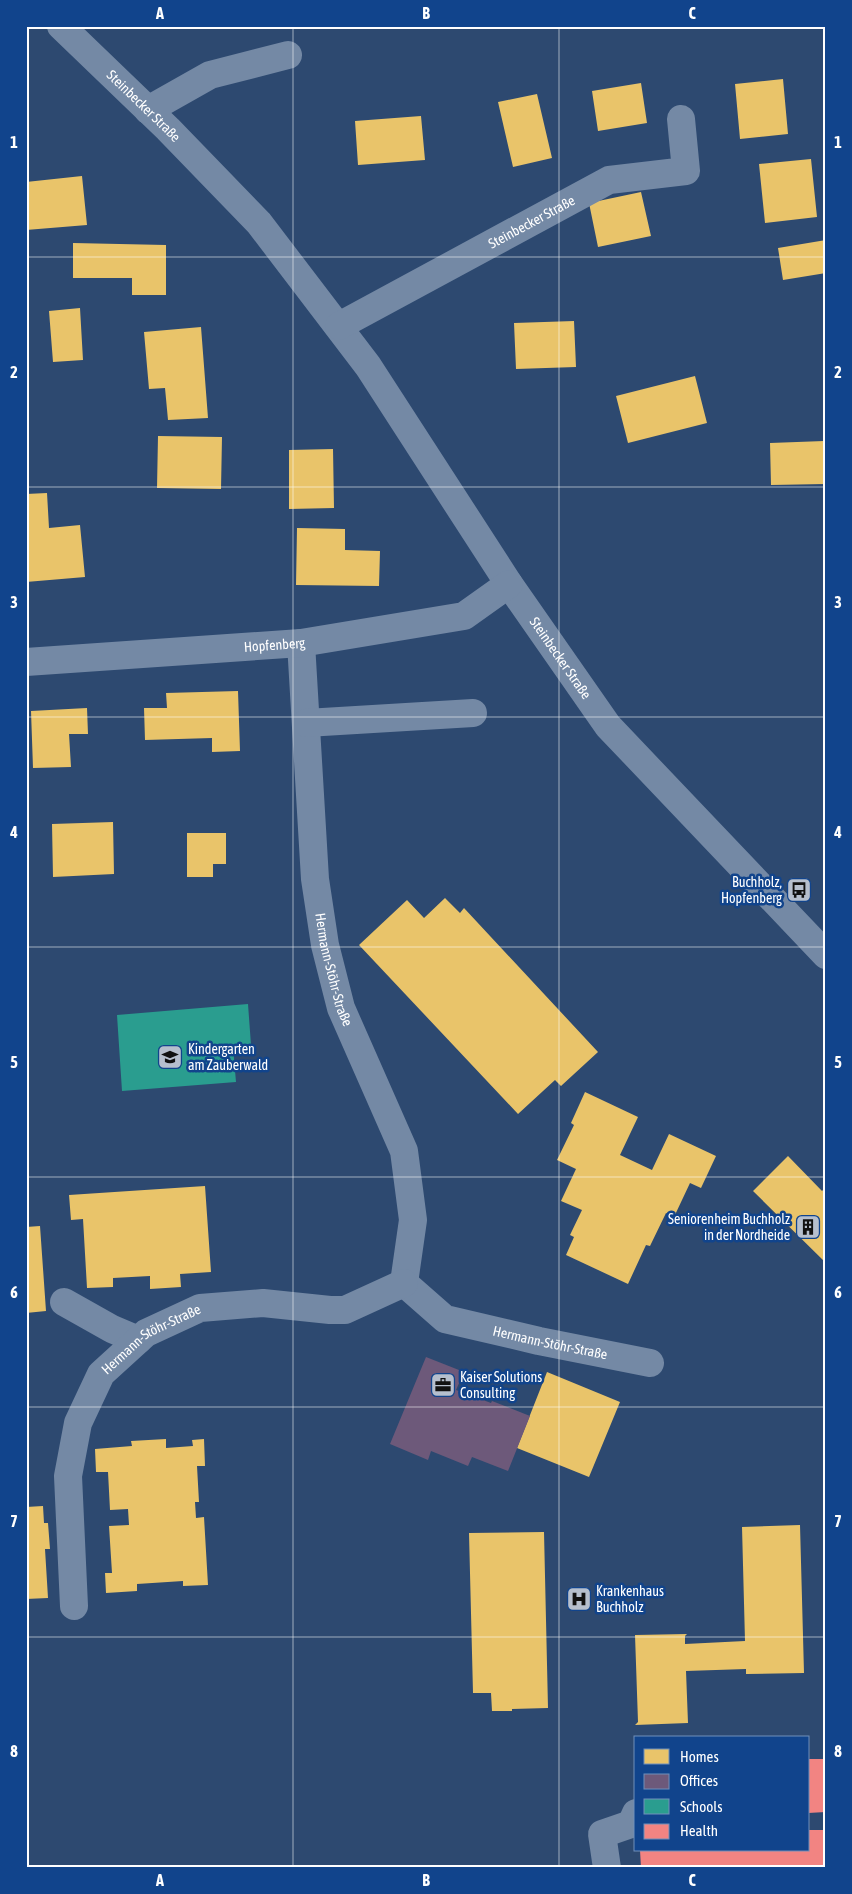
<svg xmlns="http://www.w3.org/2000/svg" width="852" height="1894" font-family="'Asap Condensed',sans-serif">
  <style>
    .homes { fill: #e9c46a }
    .offices { fill: #6d597a }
    .schools { fill: #2a9d8f }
    .health { fill: #f28482 }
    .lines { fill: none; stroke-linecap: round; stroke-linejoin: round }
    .minor { stroke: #7489a5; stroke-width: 28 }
    .grid { fill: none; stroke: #fff; stroke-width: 1; stroke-opacity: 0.55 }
    .labels { text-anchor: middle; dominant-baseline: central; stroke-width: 5; stroke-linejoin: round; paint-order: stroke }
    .street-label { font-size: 14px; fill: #fff; stroke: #11448c }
    .poi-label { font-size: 14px; fill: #fff; stroke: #11448c; text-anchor: start }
    .neatline { fill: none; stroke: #fff; stroke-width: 2 }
    .grid-label { font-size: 16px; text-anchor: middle; font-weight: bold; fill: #fff }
  </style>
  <rect width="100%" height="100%" fill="#2d4970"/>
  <path class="homes" d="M783,79L788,134L740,139L735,84Z
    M641,83L647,123L598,131L592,91Z
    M537,94L552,158L513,167L498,102Z
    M421,116L425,160L358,165L355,121Z
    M811,159L817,217L765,223L759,164Z
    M82,176L87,225L26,230V182Z
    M641,192L651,236L598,247L589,203Z
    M826,240V273L783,280L778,248Z
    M73,243L166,245V295H132V278H73Z
    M80,308L83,360L53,362L49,311Z
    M574,321L576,367L516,369L514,323Z
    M201,327L208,418L168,420L165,388L149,389L144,332Z
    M695,376L707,423L628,443L616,396Z
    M158,436L222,437L221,489L157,488Z
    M824,441L825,484L771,485L770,443Z
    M333,449L334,508L289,509V450Z
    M47,493L49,528L80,525L85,577L26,582V494Z
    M297,528L345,529V550L380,551L379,586L296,585Z
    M238,691L240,751L212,752V738L145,740L144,708H167L166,693Z
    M87,708L88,734H69L71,767L33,768L31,711Z
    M113,822L114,874L53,877L52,824Z
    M187,833H226V864H213V877H187Z
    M445,898L460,913L464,908L598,1052L561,1086L555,1080L518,1114L359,945L407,900L424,918Z
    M585,1092L638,1117L620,1155L652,1170L669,1134L716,1156L701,1188L690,1183L674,1217L666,1213L650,1246L646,1245L628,1284L566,1255L574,1237L570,1235L582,1210L561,1201L576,1169L557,1160L574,1125L571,1123Z
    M788,1156L822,1191L826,1187V1263L753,1191Z
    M205,1186L211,1272L180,1274L181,1287L150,1289V1276L113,1278V1287L87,1288L83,1219L71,1220L69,1195Z
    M40,1226L46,1311L26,1313V1227Z
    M547,1372L620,1402L589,1477L517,1448Z
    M166,1439V1448L193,1446L192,1440L204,1439L205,1466H197L199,1502H195L196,1518L204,1517L208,1585L183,1586V1581L137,1584V1591L106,1593L105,1573H112L109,1526L129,1525L128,1509L110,1510L108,1472H96L95,1449L132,1446L131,1441Z
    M43,1506L44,1523H48L50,1549H45L48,1598L26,1599V1507Z
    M800,1525L804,1673L746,1674V1669L686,1671L688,1723L635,1725L638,1722L635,1635L687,1634L685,1636V1644L745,1641L742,1527Z
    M544,1532L548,1708L512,1709V1711H492L491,1693H473L469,1533Z"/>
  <path class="offices" d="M426,1357L464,1372L456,1390L491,1403L492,1401L530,1416L508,1471L472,1457L468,1466L431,1451L428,1460L390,1444Z"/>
  <path class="schools" d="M248,1004L251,1045L233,1047L236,1082L122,1091L117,1015Z"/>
  <path class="health" d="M808,1759H826V1812L808,1813Z
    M808,1830H826V1868H641L640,1850H808Z"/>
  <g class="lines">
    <g class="minor">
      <path id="s1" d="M61,26L168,129L259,223L368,366L509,584L608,726L826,955"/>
      <path d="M148,110L210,75L288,55"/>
      <path id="s2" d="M339,326L609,180L686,171L681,119"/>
      <path id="s3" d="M301,643L315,879L325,945L341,1008L404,1151L413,1220L404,1283L445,1319L539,1341L650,1363"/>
      <path id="s4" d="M26,662L301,643L464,616L509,584"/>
      <path d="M306,723L473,713"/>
      <path d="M64,1302L112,1329L138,1340"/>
      <path id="s5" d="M74,1606L68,1476L78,1423L101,1374L146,1333L200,1308L263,1303L330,1310H345L404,1283"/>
      <path d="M607,1868L602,1834L631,1824L636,1813"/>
    </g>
  </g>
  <path class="grid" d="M293,26V1868M559,26V1868M26,257H826M26,487H826M26,717H826M26,947H826M26,1177H826M26,1407H826M26,1637H826"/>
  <defs>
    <symbol id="bus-square" viewBox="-11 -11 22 22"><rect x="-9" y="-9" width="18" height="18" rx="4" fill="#b6bfcd" stroke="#11448c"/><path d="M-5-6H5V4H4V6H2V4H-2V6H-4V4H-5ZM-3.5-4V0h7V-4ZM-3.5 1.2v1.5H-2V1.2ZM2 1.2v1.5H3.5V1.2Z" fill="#111"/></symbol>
    <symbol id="school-square" viewBox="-11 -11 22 22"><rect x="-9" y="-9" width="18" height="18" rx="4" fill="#b6bfcd" stroke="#11448c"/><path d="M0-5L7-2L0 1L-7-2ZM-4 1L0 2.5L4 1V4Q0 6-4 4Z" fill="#111"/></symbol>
    <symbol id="building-square" viewBox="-11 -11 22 22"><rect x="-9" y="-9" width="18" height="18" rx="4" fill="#b6bfcd" stroke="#11448c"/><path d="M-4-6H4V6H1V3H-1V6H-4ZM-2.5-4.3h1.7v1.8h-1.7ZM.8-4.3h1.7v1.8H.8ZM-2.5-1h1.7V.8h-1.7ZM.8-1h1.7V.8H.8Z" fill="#111"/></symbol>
    <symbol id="office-square" viewBox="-11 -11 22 22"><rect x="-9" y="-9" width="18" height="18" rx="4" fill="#b6bfcd" stroke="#11448c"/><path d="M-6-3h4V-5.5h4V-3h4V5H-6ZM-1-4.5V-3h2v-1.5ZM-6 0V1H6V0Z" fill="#111"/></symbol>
    <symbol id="hospital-square" viewBox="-11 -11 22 22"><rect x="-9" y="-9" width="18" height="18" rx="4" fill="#b6bfcd" stroke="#11448c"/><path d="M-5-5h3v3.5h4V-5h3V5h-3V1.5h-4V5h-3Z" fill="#111"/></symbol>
  </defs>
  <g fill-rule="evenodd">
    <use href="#bus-square" x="785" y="876" width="28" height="28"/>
    <use href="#school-square" x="156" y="1043" width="28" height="28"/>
    <use href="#building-square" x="794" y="1213" width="28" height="28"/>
    <use href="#office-square" x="429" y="1371" width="28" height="28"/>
    <use href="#hospital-square" x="565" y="1585" width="28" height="28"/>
  </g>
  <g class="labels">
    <g class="street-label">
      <text stroke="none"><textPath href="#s1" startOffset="115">Steinbecker Straße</textPath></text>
      <text stroke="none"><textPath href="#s2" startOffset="219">Steinbecker Straße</textPath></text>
      <text stroke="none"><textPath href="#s4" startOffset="249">Hopfenberg</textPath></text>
      <text stroke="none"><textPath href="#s1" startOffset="809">Steinbecker Straße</textPath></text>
      <text stroke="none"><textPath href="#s3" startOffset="329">Hermann-Stöhr-Straße</textPath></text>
      <text stroke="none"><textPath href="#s5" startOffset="300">Hermann-Stöhr-Straße</textPath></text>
      <text stroke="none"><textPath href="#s3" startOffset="820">Hermann-Stöhr-Straße</textPath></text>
    </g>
    <g class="poi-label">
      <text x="782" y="882" text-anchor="end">Buchholz,<tspan x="782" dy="16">Hopfenberg</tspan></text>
      <text x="188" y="1049">Kindergarten<tspan x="188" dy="16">am Zauberwald</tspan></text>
      <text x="790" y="1219" text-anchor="end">Seniorenheim Buchholz<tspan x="790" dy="16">in der Nordheide</tspan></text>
      <text x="460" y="1377">Kaiser Solutions<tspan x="460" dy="16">Consulting</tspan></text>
      <text x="596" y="1591">Krankenhaus<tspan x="596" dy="16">Buchholz</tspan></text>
    </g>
  </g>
  <rect width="852" height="1894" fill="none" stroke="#11448c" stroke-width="55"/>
  <rect x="634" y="1736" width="175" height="115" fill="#11448c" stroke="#708fba"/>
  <rect x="644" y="1749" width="25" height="15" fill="#e9c46a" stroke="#708fba"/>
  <text x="680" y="1762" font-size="15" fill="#ffffff">Homes</text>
  <rect x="644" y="1774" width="25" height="15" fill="#6d597a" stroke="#708fba"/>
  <text x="680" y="1786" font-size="15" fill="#ffffff">Offices</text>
  <rect x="644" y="1799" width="25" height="15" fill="#2a9d8f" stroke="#708fba"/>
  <text x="680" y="1812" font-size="15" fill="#ffffff">Schools</text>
  <rect x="644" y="1824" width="25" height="15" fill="#f28482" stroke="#708fba"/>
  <text x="680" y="1836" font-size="15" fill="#ffffff">Health</text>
  <rect x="28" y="28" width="796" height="1838" class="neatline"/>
  <g class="grid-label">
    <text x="160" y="19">A</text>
    <text x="426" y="19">B</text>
    <text x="692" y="19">C</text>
    <text x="14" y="148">1</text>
    <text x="838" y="148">1</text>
    <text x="14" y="378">2</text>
    <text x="838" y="378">2</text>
    <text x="14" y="608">3</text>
    <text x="838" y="608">3</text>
    <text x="14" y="838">4</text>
    <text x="838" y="838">4</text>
    <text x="14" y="1068">5</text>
    <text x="838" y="1068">5</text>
    <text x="14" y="1298">6</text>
    <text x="838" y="1298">6</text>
    <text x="14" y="1527">7</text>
    <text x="838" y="1527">7</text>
    <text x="14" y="1757">8</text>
    <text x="838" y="1757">8</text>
    <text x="160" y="1886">A</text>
    <text x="426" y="1886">B</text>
    <text x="692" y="1886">C</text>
  </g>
</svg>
